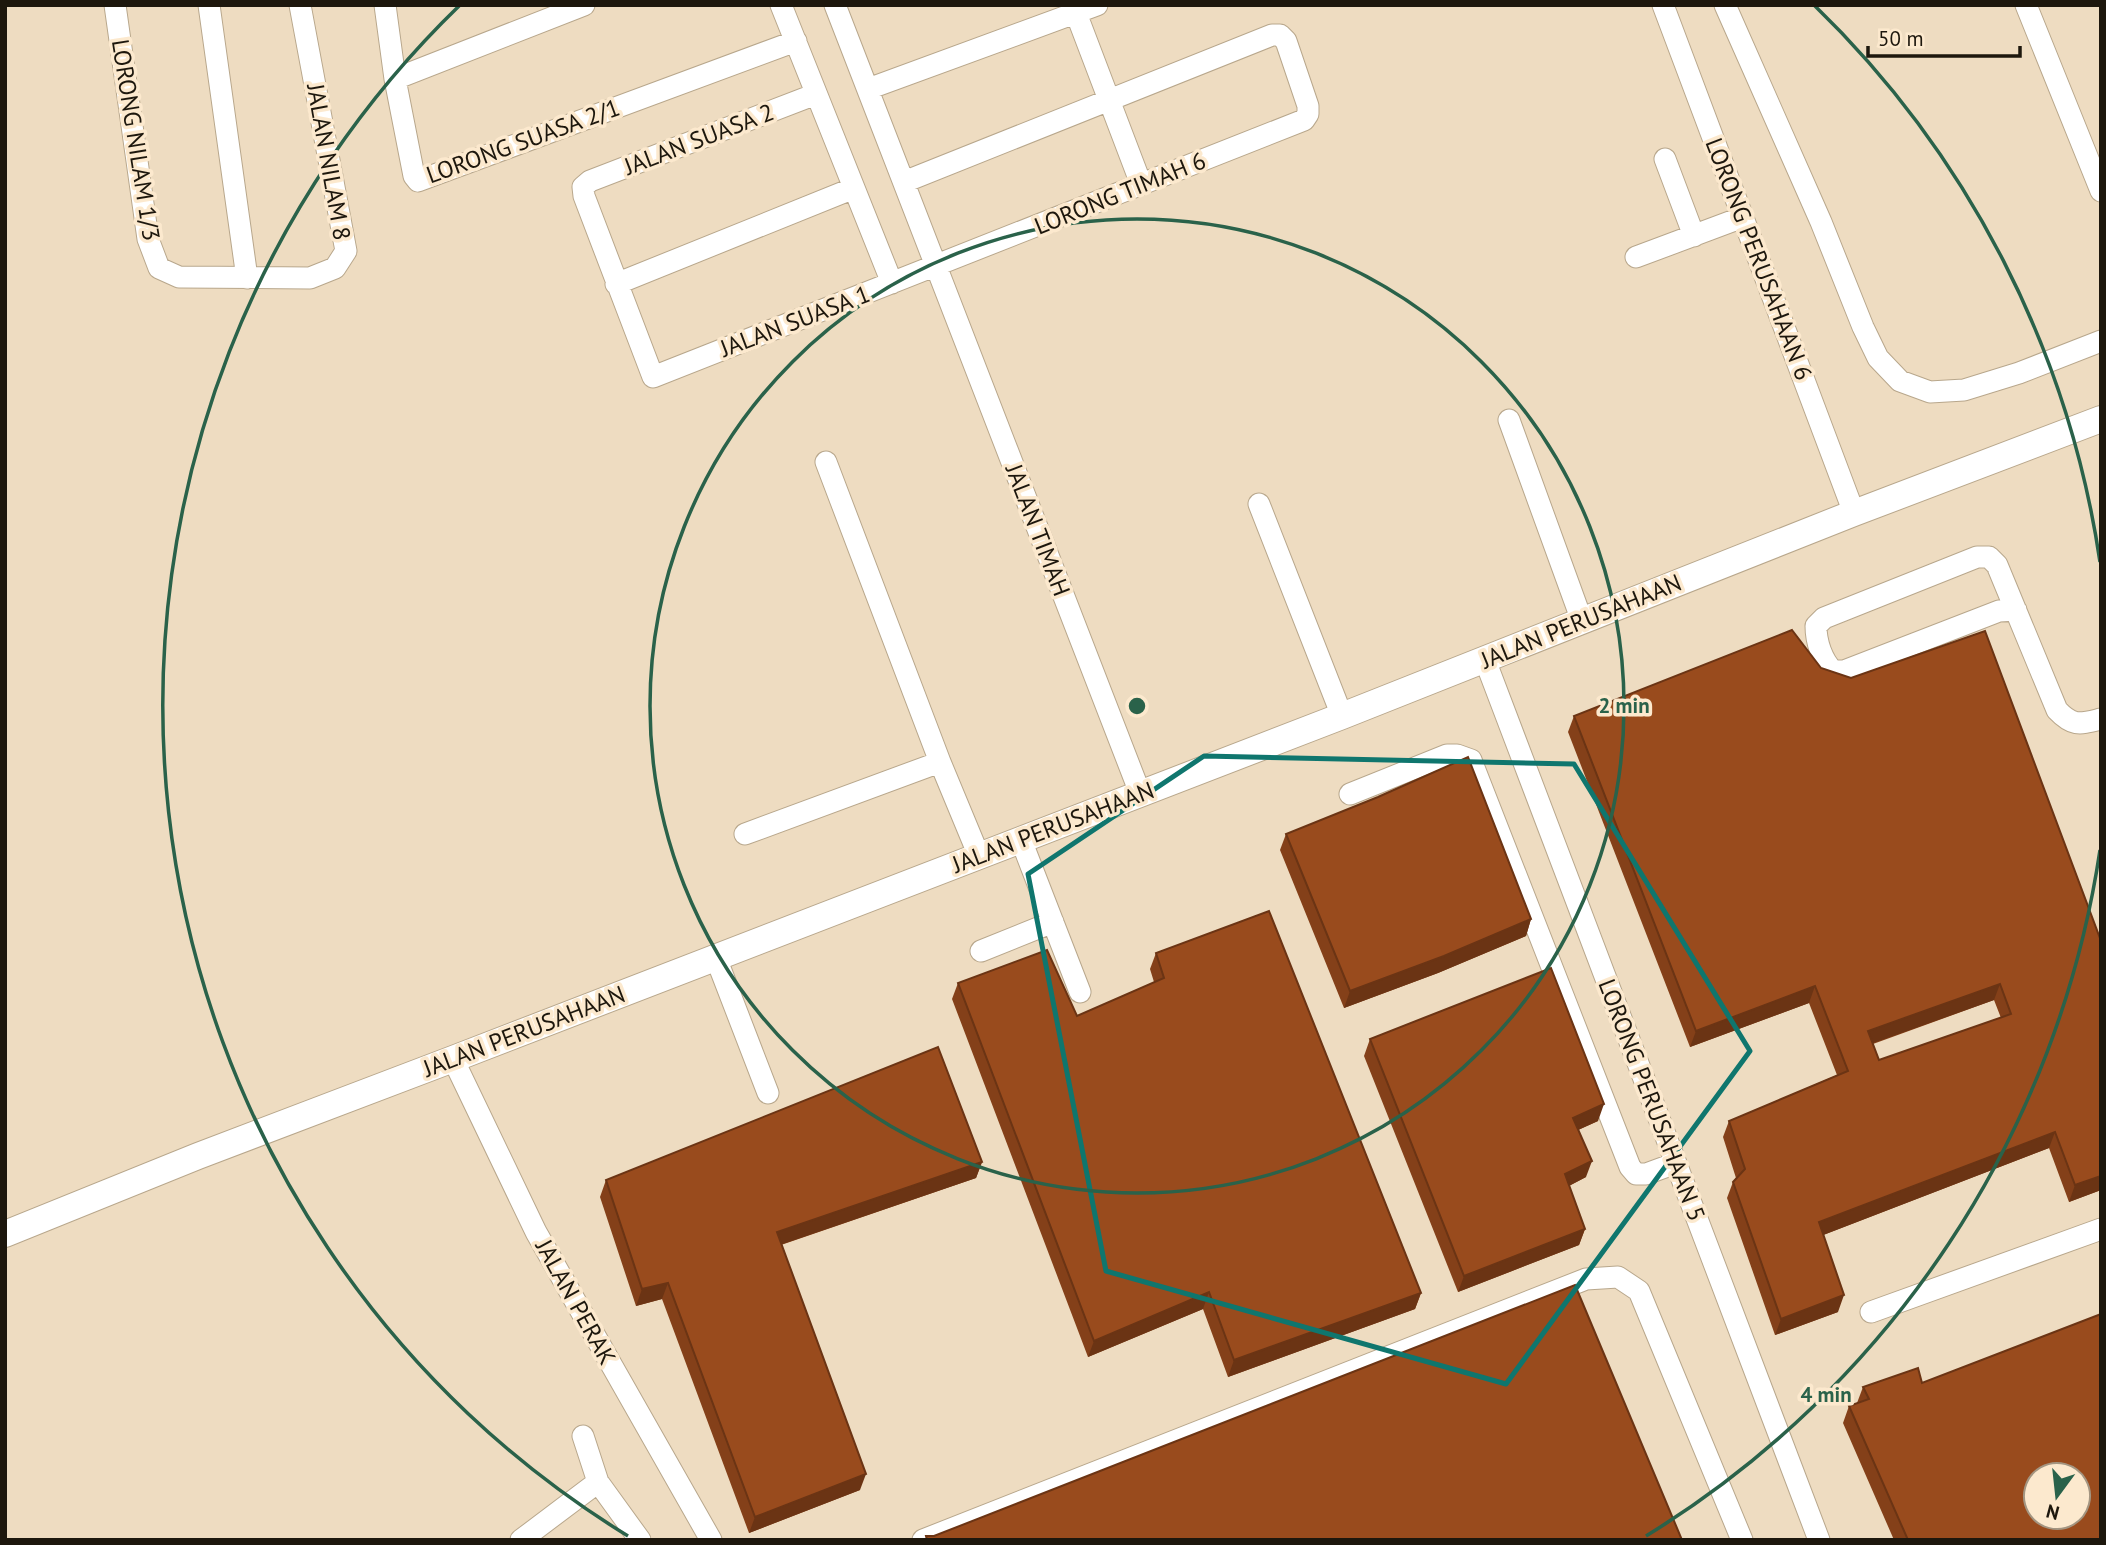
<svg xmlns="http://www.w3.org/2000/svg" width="2106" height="1545" font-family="'PT Sans',sans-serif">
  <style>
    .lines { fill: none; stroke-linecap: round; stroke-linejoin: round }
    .minor-casing { stroke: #b8a78c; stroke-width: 23 }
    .major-casing { stroke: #b8a78c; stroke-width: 28 }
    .minor { stroke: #fff; stroke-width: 21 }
    .major { stroke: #fff; stroke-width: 26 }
    .wall { fill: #844019; fill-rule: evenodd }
    .shaded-wall { fill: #6b3414 }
    .building { fill: #994b1d; stroke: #6b3414; stroke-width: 2; fill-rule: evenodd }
    .marked { fill: none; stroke: #0f766e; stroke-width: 5; stroke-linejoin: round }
    .ring { fill: none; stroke: #2a624a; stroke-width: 3.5 }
    .labels { text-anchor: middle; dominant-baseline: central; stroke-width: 7; stroke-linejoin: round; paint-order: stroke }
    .street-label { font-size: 24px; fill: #1d170d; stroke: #fce9ce }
    .centre { fill: #2a624a; stroke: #fce9ce; stroke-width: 3.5 }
    .ring-label { font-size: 21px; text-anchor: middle; font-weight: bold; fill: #2a624a; stroke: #fce9ce; stroke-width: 7; stroke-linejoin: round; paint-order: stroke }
  </style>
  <rect width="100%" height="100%" fill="#eedcc1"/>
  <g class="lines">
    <defs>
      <path id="minor" d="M115,5L148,239L159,268L179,277L310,278L335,268L346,251L300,5
        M209,5L247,278
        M385,5L395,79L414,176L418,181L796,41
        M781,5L892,283
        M835,5L1140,793
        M1663,5L1854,513
        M1725,5L1821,222L1863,327L1878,358L1900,381L1930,392L1964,390L2019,373L2101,341
        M2026,5L2101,191
        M1076,13L1141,184
        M395,79L584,5
        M868,89L1097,5
        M816,94L590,181L583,187L584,196L653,377L1304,120L1308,114V106L1286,41L1280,35H1272L904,182
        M1665,159L1694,236
        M1636,257L1743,217
        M616,284L854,188
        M1509,420L1582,621
        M826,462L940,762L979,856
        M1259,504L1342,716
        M2016,610L1999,611L1844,671H1833C1822,660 1816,642 1816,626L1824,618L1977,557H1989L1997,565L2057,710C2073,727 2080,724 2101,719
        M1485,660L1819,1540
        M1350,794L1447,755H1457L1471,760L1630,1167L1636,1174H1646L1676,1163
        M745,834L940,762
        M1021,840L1080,992
        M981,951L1053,922
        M716,958L768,1093
        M453,1059L536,1232L711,1540
        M1871,1312L2101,1229
        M583,1436L598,1482L640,1540
        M521,1540L598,1482
        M923,1540L1586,1279L1618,1277L1639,1291L1742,1540"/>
      <path id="major" d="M5,1234L198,1156L453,1059L1342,716L1854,513L2101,419"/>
    </defs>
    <use href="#minor" class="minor-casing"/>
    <use href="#major" class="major-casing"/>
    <use href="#minor" class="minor"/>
    <use href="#major" class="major"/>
  </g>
  <path class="wall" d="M1821,668L2101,941V1190L2069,1202L2049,1148L1823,1235L1838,1312L1775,1335L1727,1198L1733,1182L1736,1178L1723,1137L1729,1121L1837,1075L1809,1003L1690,1047L1568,732L1574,716ZM1994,1000L2001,1018L1879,1060L1873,1044Z
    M1286,834L1531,919L1526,936L1438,973L1344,1008L1280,850Z
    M1156,953L1421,1293L1415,1309L1228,1377L1203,1309L1088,1357L952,999L958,983L1077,1016L1154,982L1150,969Z
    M1370,1039L1598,1121L1578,1130L1586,1177L1569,1186L1585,1229L1579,1245L1458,1292L1364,1056Z
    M982,1162L976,1178L781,1245L860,1490L749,1533L662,1299L636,1306L600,1197L606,1180Z
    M1922,1383L2101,1540H1894L1843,1423L1849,1406L1857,1403L1863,1387Z"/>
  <path class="shaded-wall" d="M1531,919L1526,936L1438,973L1344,1008L1350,991Z
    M2000,984L1994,1000L1862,1047L1868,1031Z
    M1815,986L1809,1003L1690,1047L1696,1031Z
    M1604,1104L1598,1121L1567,1135L1573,1118Z
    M2055,1132L2049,1148L1813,1239L1819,1222Z
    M1592,1161L1586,1177L1559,1191L1565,1174Z
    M982,1162L976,1178L771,1248L777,1232Z
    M2101,1176V1190L2069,1202L2075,1185Z
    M1585,1229L1579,1245L1458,1292L1464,1276Z
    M668,1283L662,1299L636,1306L642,1289Z
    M1209,1292L1203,1309L1088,1357L1094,1341Z
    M1421,1293L1415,1309L1228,1377L1234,1360Z
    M1844,1295L1838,1312L1775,1335L1781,1319Z
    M866,1474L860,1490L749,1533L755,1517Z"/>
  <path class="building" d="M1792,630L1821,668L1851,678L1985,631L2101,941V1176L2075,1185L2055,1132L1819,1222L1844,1295L1781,1319L1733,1182L1745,1169L1729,1121L1848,1071L1815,986L1696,1031L1574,716ZM2000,984L2011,1014L1879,1060L1868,1031Z
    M1468,757L1531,919L1444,956L1350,991L1286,834L1378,797Z
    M1269,911L1421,1293L1234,1360L1209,1292L1094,1341L958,983L1047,950L1077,1016L1164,978L1156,953Z
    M1551,968L1604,1104L1573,1118L1592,1161L1565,1174L1585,1229L1464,1276L1370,1039Z
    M938,1047L982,1162L777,1232L866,1474L755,1517L668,1283L642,1289L606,1180Z
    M1575,1285L1682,1540H927L926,1536H934Z
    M2101,1314V1540H1908L1849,1406L1869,1399L1863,1387L1918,1368L1922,1383ZM2036,1475H2078V1517H2036Z"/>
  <path class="marked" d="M1204,756L1574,764L1750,1051L1506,1384L1106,1271L1028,874Z"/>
  <g class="ring">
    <circle cx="1137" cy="706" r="487"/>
    <path d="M2100 850A974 974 0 0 1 1646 1536M628 1536A974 974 0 0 1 460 5M1814 5A974 974 0 0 1 2100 562"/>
  </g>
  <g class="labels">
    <g class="street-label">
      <text transform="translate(699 139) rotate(-21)">JALAN SUASA 2</text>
      <text transform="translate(136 140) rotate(81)">LORONG NILAM 1/3</text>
      <text transform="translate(523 141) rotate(-20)">LORONG SUASA 2/1</text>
      <text transform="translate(329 162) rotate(80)">JALAN NILAM 8</text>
      <text transform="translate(1120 193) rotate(-22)">LORONG TIMAH 6</text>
      <text transform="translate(1759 259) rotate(69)">LORONG PERUSAHAAN 6</text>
      <text transform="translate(795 321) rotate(-21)">JALAN SUASA 1</text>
      <text transform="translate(1038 530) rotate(69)">JALAN TIMAH</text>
      <text transform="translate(1581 621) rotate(-22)">JALAN PERUSAHAAN</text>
      <text transform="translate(1053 827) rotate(-21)">JALAN PERUSAHAAN</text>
      <text transform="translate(524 1031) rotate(-21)">JALAN PERUSAHAAN</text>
      <text transform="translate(1652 1100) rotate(69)">LORONG PERUSAHAAN 5</text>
      <text transform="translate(576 1302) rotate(61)">JALAN PERAK</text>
    </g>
  </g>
  <circle cx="1137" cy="706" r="10" class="centre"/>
  <g class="ring-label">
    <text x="1624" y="713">2 min</text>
    <text x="1826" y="1402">4 min</text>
  </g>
  <rect width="2106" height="1545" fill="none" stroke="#1d170d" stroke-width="14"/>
  <g transform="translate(2057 1496) rotate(195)"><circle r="33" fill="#fce9ce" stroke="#a39581" stroke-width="2"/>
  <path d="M0-5L12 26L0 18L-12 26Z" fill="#2a624a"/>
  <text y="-10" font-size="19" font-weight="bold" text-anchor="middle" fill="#1d170d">N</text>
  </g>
  <path d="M1868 46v10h152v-10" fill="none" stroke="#1d170d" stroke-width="3.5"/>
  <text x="1878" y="46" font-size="21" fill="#1d170d" stroke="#fce9ce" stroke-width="5" paint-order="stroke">50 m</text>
</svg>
